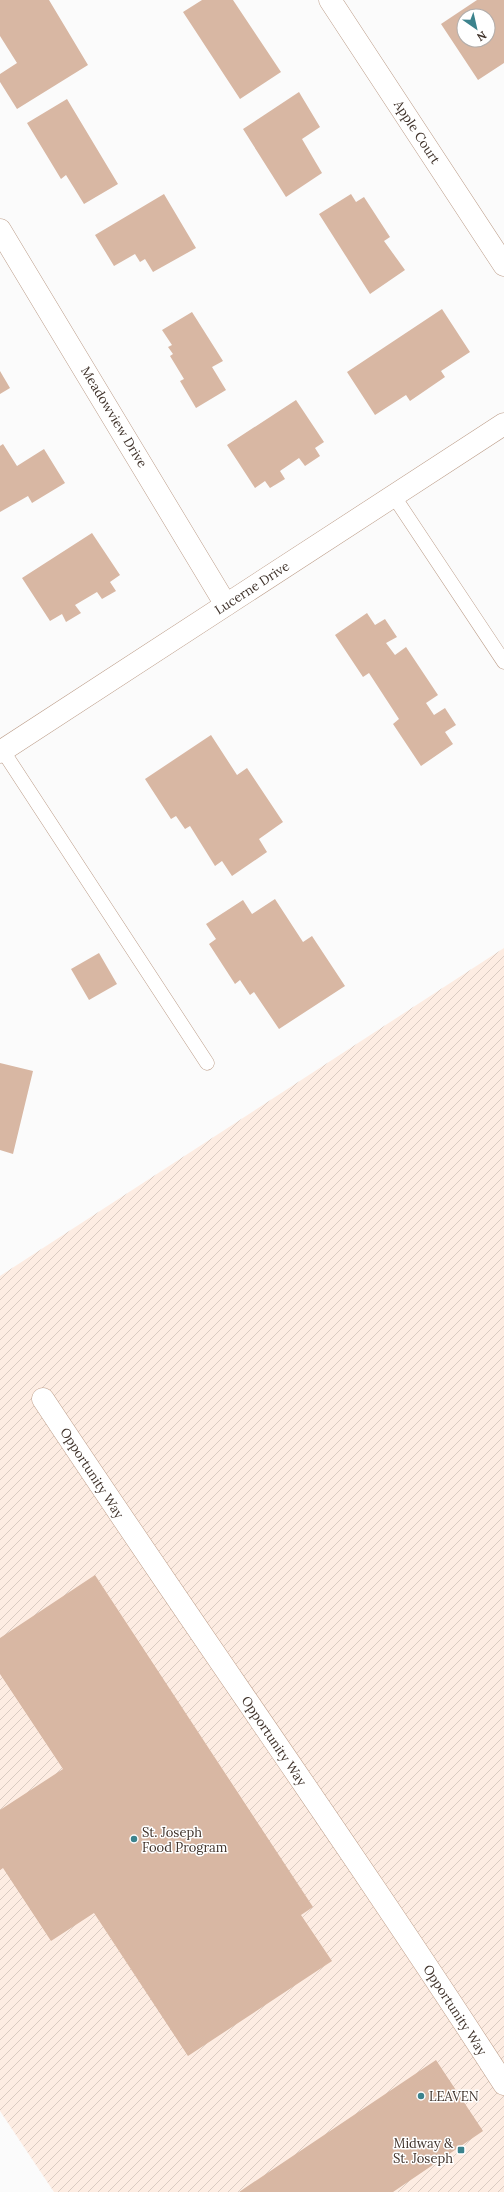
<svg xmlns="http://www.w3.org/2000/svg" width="504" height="2192" font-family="Lora,serif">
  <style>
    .industrial { fill: url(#industrial-furrows) }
    .building { fill: #d8b7a3; fill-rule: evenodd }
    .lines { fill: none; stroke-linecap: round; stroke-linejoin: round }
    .lane-casing { stroke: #bd9e8a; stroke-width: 15 }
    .street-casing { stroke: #bd9e8a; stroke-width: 23 }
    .lane { stroke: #fff; stroke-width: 14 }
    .street { stroke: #fff; stroke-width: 22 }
    .poi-dot { fill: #3c838d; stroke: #fff; stroke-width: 1.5 }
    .labels { text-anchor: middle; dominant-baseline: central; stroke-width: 3; stroke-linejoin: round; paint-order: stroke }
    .street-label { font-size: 13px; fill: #3f322a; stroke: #fff }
    .poi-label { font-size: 13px; fill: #3f322a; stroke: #fff; text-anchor: start }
  </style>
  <defs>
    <pattern id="industrial-furrows" width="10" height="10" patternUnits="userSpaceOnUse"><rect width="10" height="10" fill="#fdece2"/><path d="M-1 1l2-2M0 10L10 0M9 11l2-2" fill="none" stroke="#dacbc2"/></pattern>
  </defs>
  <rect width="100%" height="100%" fill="#fbfbfb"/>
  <path class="industrial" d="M504,948V2192H54L0,2111V1276Z"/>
  <path class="building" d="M0,0H49L88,65L17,109L0,82V74L17,63L0,36Z
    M202,0H233L281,72L240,99L183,12Z
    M477,0H504V63L478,80L441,24ZM464,16H488V40H464Z
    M299,92L320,127L302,139L322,173L286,197L243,129Z
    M67,99L118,184L84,204L66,175L61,179L27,123Z
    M164,194L196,248L153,272L145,259L140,262L135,254L114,266L95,235Z
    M351,194L356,202L364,197L390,237L384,241L405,270L370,294L319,214Z
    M442,309L470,352L441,371L445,377L410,401L406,395L375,415L347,372Z
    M192,312L223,361L212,367L226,390L196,408L180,381L184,379L170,356L173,354L168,347L172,345L162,330Z
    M0,371L10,388L0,394Z
    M296,400L324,442L315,448L320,456L305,466L299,458L280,471L285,479L270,488L265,481L255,488L227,445Z
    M3,444L17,466L44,449L65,483L32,503L28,496L0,512V446Z
    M92,533L120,575L110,582L116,591L102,599L97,592L75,605L81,613L66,622L62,614L50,621L22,578Z
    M367,613L375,625L385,619L397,637L386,643L395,655L406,647L438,695L426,703L434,715L445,708L456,725L445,732L453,744L421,766L393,724L399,719L369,673L363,677L335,635Z
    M211,735L237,775L247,768L283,822L259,839L267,852L232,876L222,861L215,866L190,826L185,829L176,816L171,819L145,779Z
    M275,899L303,942L312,936L345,986L279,1029L254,992L250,995L240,980L235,984L209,944L216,939L206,924L243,900L252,914Z
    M99,953L117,984L89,1000L71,969Z
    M0,1063L33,1071L13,1154L0,1150Z
    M95,1575L313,1907L301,1915L332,1961L188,2056L94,1913L51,1941L3,1868L0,1870V1810L63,1769L0,1674V1638Z
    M436,2060L483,2131L393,2192H239Z"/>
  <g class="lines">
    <defs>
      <path id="lane" d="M393,495L504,662
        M3,751L207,1063"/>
      <path id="street" d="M330,0L504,265
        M0,230L226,605
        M0,752L504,424
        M43,1399C195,1629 355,1853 504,2084"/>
    </defs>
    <use href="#lane" class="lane-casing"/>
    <use href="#street" class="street-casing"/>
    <use href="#lane" class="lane"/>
    <use href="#street" class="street"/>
  </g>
  <g class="poi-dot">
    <circle cx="134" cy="1839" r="4"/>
    <circle cx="421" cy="2096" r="4"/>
    <rect x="457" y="2146" width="8" height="8" rx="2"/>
  </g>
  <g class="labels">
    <g class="street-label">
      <text transform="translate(417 132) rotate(57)">Apple Court</text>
      <text transform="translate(114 417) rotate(59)">Meadowview Drive</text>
      <text transform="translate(252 588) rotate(-33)">Lucerne Drive</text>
      <text transform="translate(92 1473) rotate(57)">Opportunity Way</text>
      <text transform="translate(274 1741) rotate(56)">Opportunity Way</text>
      <text transform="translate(455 2010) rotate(57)">Opportunity Way</text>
    </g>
    <g class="poi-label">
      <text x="142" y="1832">St. Joseph<tspan x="142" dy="15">Food Program</tspan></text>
      <text x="429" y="2096">LEAVEN</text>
      <text x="453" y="2143" text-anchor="end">Midway &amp;<tspan x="453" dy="15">St. Joseph</tspan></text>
    </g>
  </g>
  <g transform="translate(476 28) rotate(146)"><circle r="19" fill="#ffffff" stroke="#b2adaa"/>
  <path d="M0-3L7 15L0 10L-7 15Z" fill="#3c838d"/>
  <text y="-6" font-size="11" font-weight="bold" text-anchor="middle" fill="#3f322a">N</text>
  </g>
</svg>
